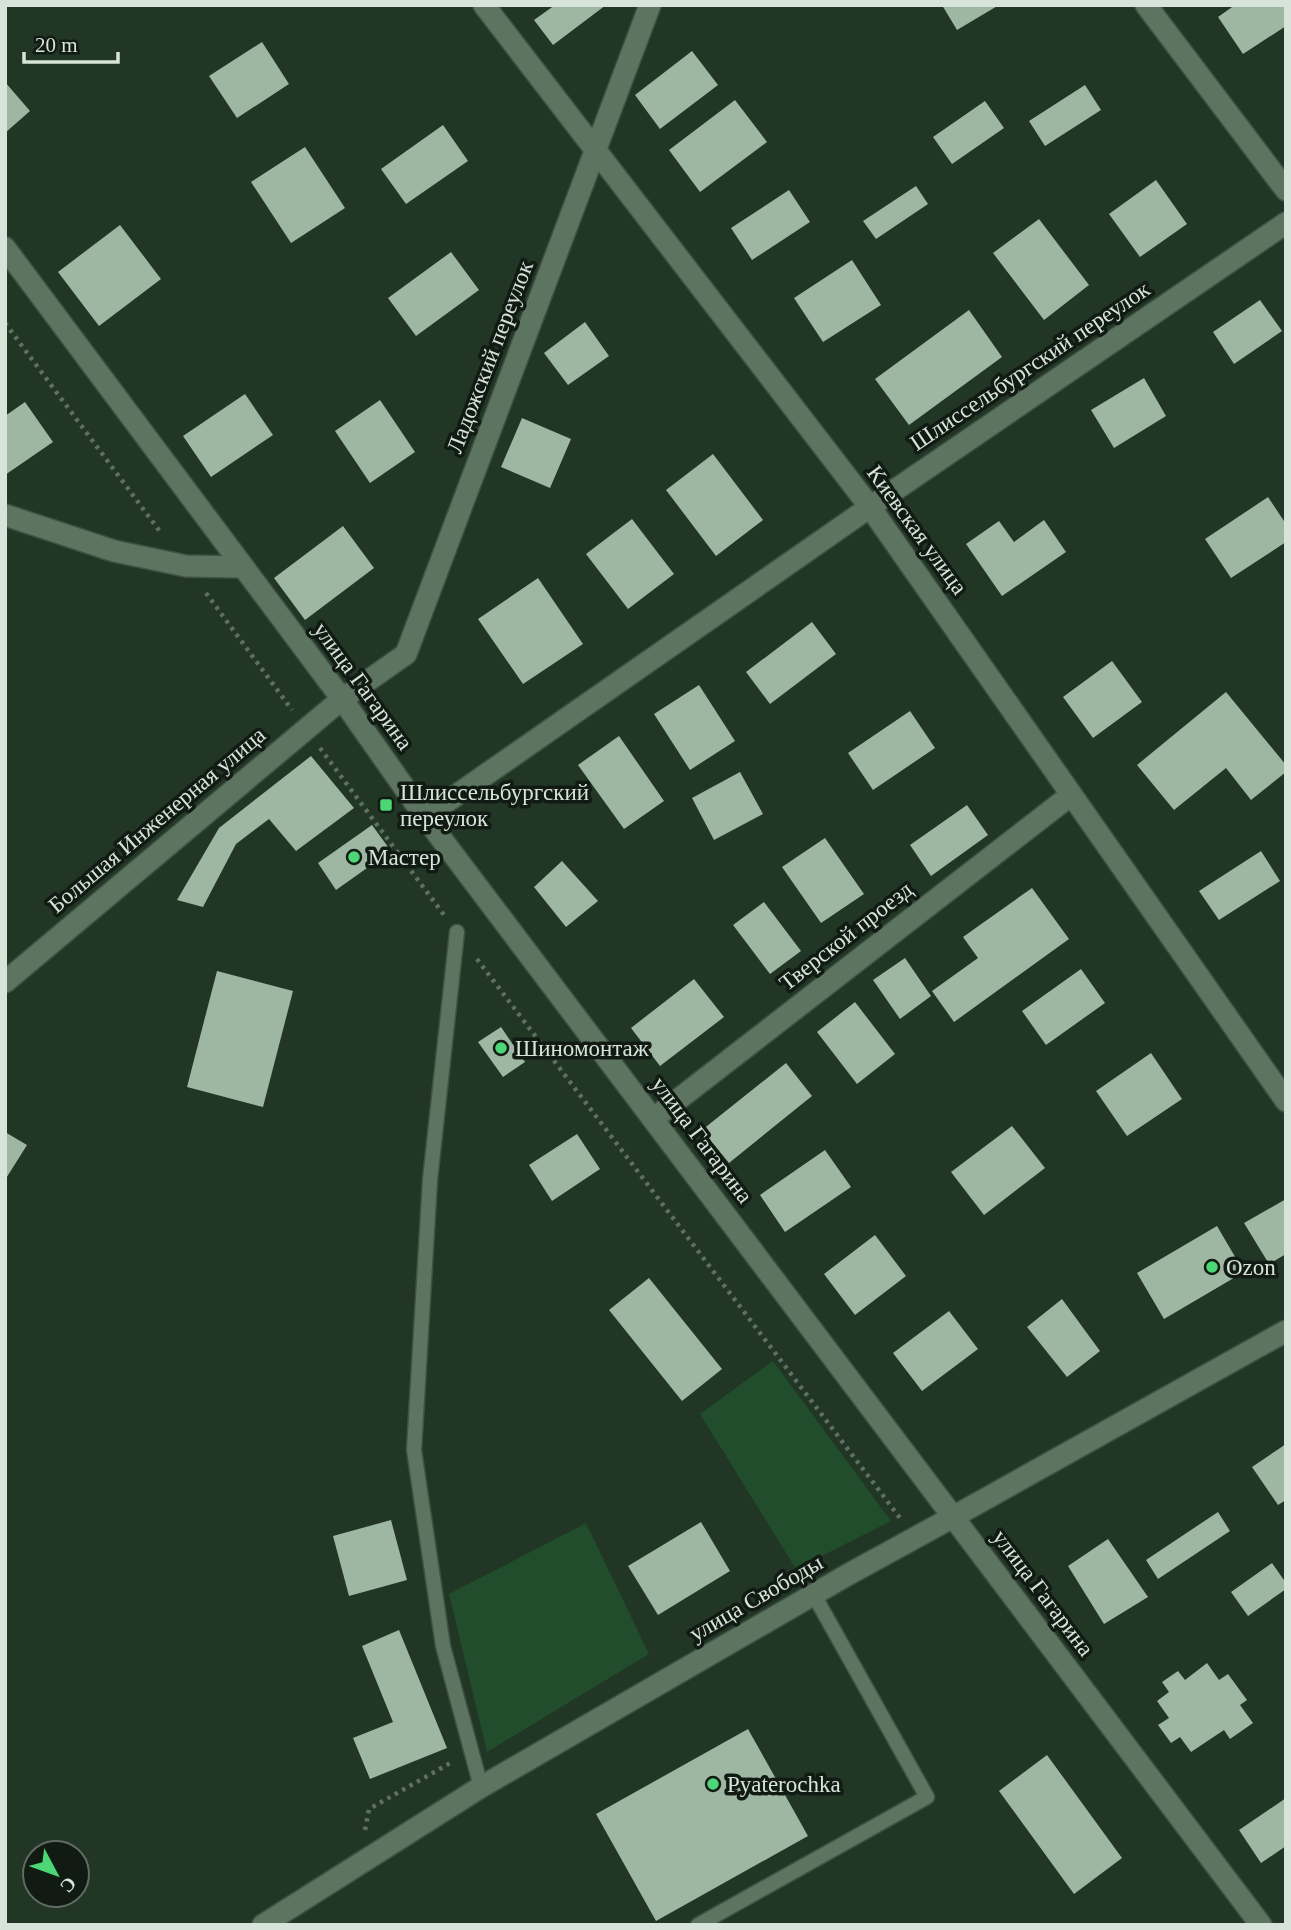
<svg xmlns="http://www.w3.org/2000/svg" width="1291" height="1930" font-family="'Times New Roman',serif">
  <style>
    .green { fill: #214d2c }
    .building { fill: #9eb7a2 }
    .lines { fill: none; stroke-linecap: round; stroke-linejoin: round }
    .lane-casing { stroke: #3e5143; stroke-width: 17 }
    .street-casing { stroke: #3e5143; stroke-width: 24 }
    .secondary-casing { stroke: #3e5143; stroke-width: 24 }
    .path { stroke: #5e7061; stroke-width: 4.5; stroke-dasharray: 3.5 5; stroke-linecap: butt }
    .lane { stroke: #5c7460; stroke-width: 14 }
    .street { stroke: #5c7460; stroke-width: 21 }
    .secondary { stroke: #5c7460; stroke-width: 21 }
    .poi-dot { fill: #4dd676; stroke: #111b13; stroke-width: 2.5 }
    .labels { text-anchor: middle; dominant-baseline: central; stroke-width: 7; stroke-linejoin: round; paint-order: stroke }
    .street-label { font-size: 23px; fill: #d7e4d9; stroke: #111b13 }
    .poi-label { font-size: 23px; fill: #d7e4d9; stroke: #111b13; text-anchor: start }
  </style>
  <rect width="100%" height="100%" fill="#213625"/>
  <path class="green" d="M773,1361L891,1521L796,1569L700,1414Z
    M586,1523L649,1654L487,1752L449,1594Z"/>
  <path class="building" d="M555,5H606L553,45L534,20Z
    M942,5H999L957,30Z
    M1235,5H1286V26L1243,54L1218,17Z
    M262,42L289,84L237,118L209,76Z
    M692,51L718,85L660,129L635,95Z
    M5,82L30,111L5,133Z
    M1085,85L1101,110L1045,146L1029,121Z
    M735,100L767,142L700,192L669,150Z
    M985,101L1004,128L952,164L933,137Z
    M443,125L468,161L406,204L381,169Z
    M305,147L345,208L291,243L251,182Z
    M1156,180L1187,224L1140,257L1109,214Z
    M916,186L928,204L876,239L863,221Z
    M789,190L810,222L752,260L731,228Z
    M1039,219L1089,285L1044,320L993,253Z
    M120,225L161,279L99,326L58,272Z
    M451,252L479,290L416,336L388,298Z
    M852,260L881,305L823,342L794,298Z
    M1260,300L1282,331L1234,364L1213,332Z
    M969,310L1002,357L909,425L875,379Z
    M585,322L609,356L568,385L544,353Z
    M1144,378L1166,416L1114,448L1091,410Z
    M245,394L273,435L211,477L183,436Z
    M380,400L415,452L370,483L335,431Z
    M25,402L53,442L5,475V416Z
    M522,418L571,439L550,488L501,467Z
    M713,454L763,520L716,556L666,490Z
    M1268,497L1286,524V542L1231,578L1205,539Z
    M632,519L674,574L628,609L586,554Z
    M1044,520L1066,552L1002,596L966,544L999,521L1014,542Z
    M343,526L374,568L305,620L274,578Z
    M538,578L583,644L523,684L478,619Z
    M812,622L836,654L770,704L746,672Z
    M1112,661L1142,702L1093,738L1063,697Z
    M699,685L735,741L690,770L654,714Z
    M1226,692L1286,765V772L1251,800L1226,768L1174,810L1137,765Z
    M910,711L935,748L873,790L848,753Z
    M619,736L664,801L624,829L578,765Z
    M311,756L354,808L296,851L269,819L236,844L203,907L177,900L219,828Z
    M740,772L763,814L714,840L692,798Z
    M967,805L988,835L931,876L910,845Z
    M372,825L391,851L336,890L318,863Z
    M825,838L864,894L821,923L782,867Z
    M1261,851L1280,881L1219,920L1199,891Z
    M562,861L598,901L566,927L534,887Z
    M1032,888L1069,939L954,1022L932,991L978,958L963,937Z
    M764,902L801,951L770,974L733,925Z
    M905,958L931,996L900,1019L873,980Z
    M1081,969L1105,1003L1046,1045L1022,1011Z
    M217,971L293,991L263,1107L187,1087Z
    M694,979L724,1017L660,1066L631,1028Z
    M855,1002L895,1054L857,1084L817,1032Z
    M501,1027L525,1062L503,1077L478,1042Z
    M1151,1053L1182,1099L1127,1136L1096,1091Z
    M786,1063L812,1096L729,1163L702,1130Z
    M1012,1126L1045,1168L984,1215L951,1172Z
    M5,1132L27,1145L5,1180Z
    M577,1134L600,1169L552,1201L529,1165Z
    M825,1150L851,1187L785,1232L760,1195Z
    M1286,1199V1254L1269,1264L1244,1223Z
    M1217,1226L1244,1272L1164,1319L1137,1273Z
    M875,1235L906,1276L855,1315L824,1274Z
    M649,1278L722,1369L682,1401L609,1310Z
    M1062,1299L1100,1351L1067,1377L1027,1327Z
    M949,1311L978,1349L922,1391L893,1353Z
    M1286,1444V1500L1278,1505L1252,1467Z
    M1218,1512L1230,1531L1158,1579L1146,1560Z
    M391,1520L407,1580L349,1596L333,1536Z
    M701,1522L730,1571L658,1615L628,1566Z
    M1108,1539L1148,1597L1104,1624L1068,1566Z
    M1272,1563L1286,1583V1589L1248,1616L1231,1592Z
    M399,1630L447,1748L370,1779L353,1738L393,1722L362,1646Z
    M1207,1663L1219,1680L1228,1674L1247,1700L1240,1705L1253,1723L1230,1739L1224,1730L1191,1752L1180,1737L1171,1743L1158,1725L1169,1718L1157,1701L1169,1692L1162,1682L1178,1671L1185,1680Z
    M748,1729L808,1836L656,1921L596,1814Z
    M1047,1755L1122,1858L1074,1894L999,1791Z
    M1286,1798V1846L1261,1863L1239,1830Z"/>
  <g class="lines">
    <defs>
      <path id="lane" d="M457,932L430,1180L414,1450L443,1646L481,1787
        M698,1925L927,1797L814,1595"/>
      <path id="street" d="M484,5L870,507L1286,1101
        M1146,5L1286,190
        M5,515L114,551L186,566L242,567
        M425,817L870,507L1286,223
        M5,982L342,699L406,654L650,5
        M653,1119L1071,795
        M263,1925L481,1787L849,1574L953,1517"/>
      <path id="secondary" d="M5,248L342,699L425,817L1261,1925
        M953,1517L1286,1331"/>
    </defs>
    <use href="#lane" class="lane-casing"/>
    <use href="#street" class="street-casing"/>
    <use href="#secondary" class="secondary-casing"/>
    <path class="path" d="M5,323L161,533
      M206,593L292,710
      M320,748L444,915
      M477,959L900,1518
      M365,1830L369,1809L452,1762"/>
    <use href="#lane" class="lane"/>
    <use href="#street" class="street"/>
    <use href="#secondary" class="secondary"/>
  </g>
  <g class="poi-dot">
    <rect x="379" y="798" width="14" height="14" rx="3.5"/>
    <circle cx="354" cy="857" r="7"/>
    <circle cx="501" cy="1048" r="7"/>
    <circle cx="1212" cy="1267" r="7"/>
    <circle cx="713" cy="1784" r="7"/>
  </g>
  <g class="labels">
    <g class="street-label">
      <text transform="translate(490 357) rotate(-69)">Ладожский переулок</text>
      <text transform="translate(1030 366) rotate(-34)">Шлиссельбургский переулок</text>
      <text transform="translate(917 530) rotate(54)">Киевская улица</text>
      <text transform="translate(363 686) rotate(54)">улица Гагарина</text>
      <text transform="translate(157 820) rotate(-40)">Большая Инженерная улица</text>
      <text transform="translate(846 936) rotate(-38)">Тверской проезд</text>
      <text transform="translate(702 1140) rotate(53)">улица Гагарина</text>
      <text transform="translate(1043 1593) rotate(53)">улица Гагарина</text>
      <text transform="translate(756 1598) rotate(-30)">улица Свободы</text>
    </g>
    <g class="poi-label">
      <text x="400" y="792">Шлиссельбургский<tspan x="400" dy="26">переулок</tspan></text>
      <text x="368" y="857">Мастер</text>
      <text x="515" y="1048">Шиномонтаж</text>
      <text x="1226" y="1267">Ozon</text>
      <text x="727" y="1784">Pyaterochka</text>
    </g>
  </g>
  <rect width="1291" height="1930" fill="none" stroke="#d7e4d9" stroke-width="14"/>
  <g transform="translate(56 1874) rotate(131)"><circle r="33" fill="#111b13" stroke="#606b62" stroke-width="2"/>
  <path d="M0-5L12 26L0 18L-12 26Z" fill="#4dd676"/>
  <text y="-10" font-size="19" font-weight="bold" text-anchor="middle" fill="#d7e4d9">С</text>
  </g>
  <path d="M24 52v10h94v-10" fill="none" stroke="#d7e4d9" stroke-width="3.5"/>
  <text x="35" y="52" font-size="21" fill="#d7e4d9" stroke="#111b13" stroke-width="5" paint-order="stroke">20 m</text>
</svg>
